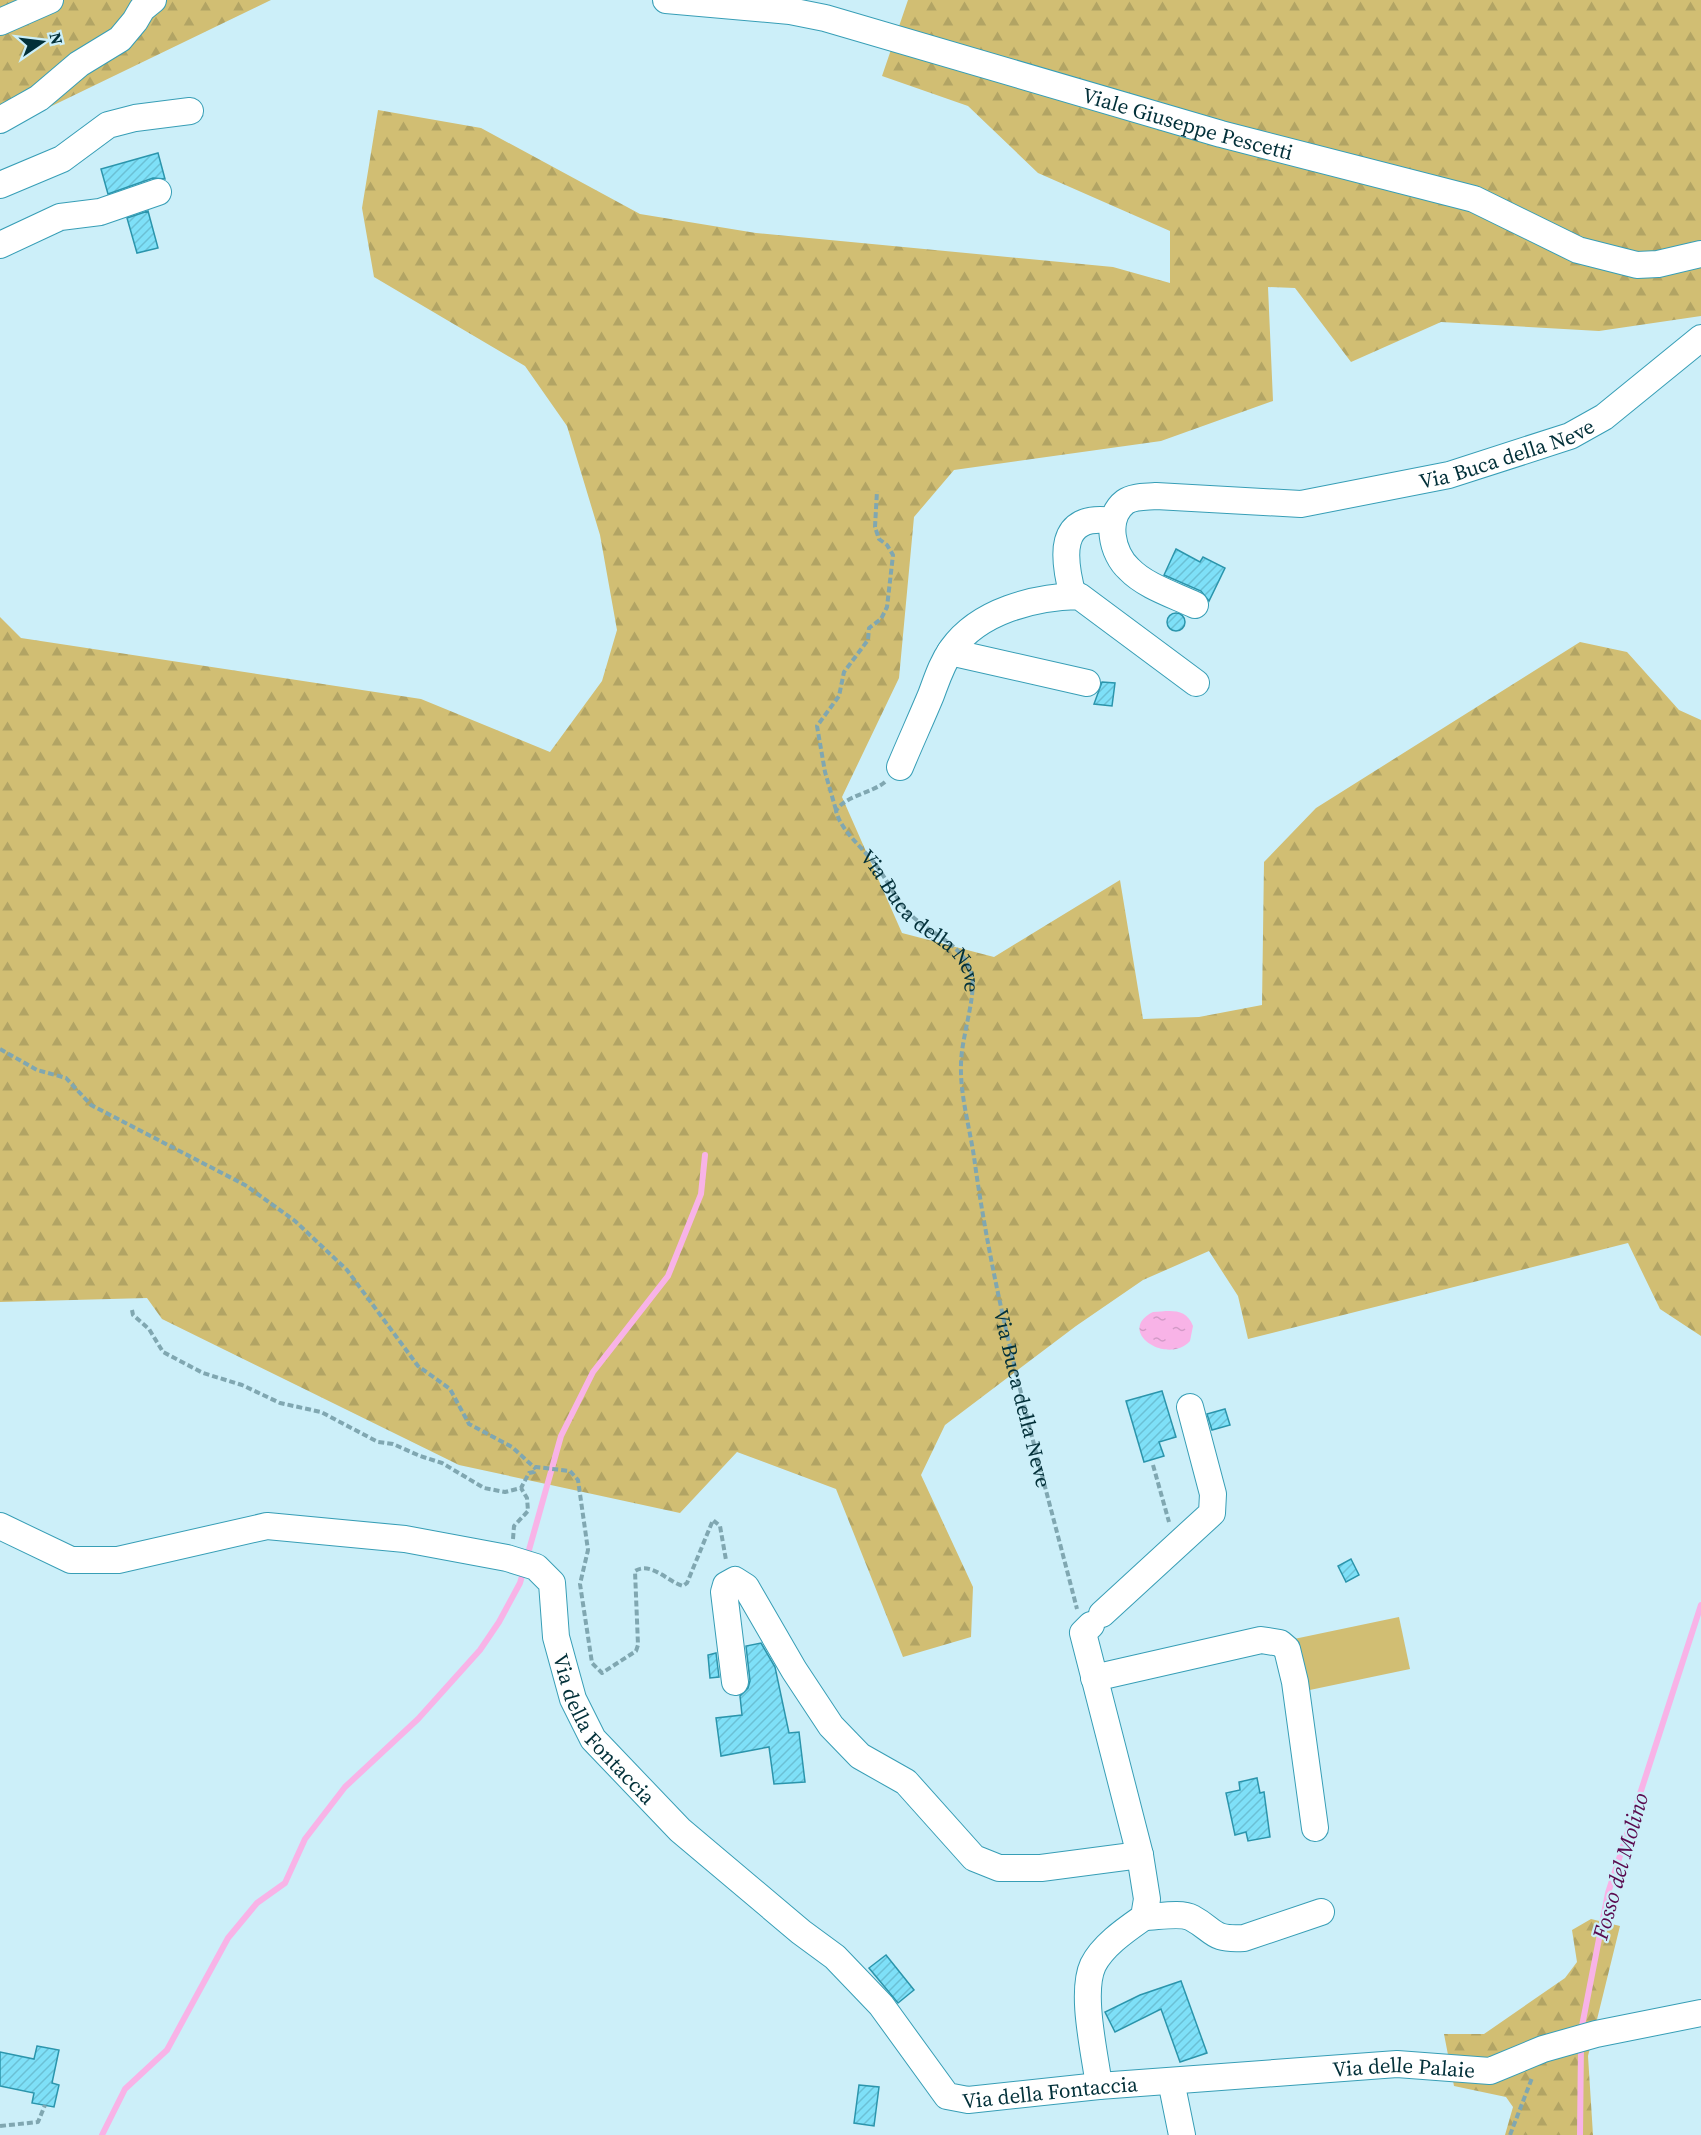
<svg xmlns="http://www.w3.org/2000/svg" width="1701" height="2135" font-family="'Source Serif 4',serif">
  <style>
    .forest { fill: url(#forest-firs) }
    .pitch { fill: #d1be73 }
    .water { fill: url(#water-ripples) }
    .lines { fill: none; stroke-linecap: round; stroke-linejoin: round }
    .stream { stroke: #f8b3e7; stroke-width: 6 }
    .building { fill: url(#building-hatch); stroke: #2b95ac; stroke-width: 1.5 }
    .minor-casing { stroke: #379eb6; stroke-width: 28 }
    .path { stroke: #80a7b1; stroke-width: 4; stroke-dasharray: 6 3; stroke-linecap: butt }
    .minor { stroke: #fff; stroke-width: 26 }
    .labels { text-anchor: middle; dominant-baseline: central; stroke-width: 4.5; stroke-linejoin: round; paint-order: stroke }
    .street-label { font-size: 21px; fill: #023039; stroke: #cceff9 }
    .water-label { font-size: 22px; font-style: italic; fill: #5a0a4e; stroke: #cceff9 }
  </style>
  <defs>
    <pattern id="forest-firs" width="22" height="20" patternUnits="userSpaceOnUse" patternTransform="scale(1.5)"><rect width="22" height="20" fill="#d1be73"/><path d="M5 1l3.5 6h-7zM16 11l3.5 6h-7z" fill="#b2a464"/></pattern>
    <pattern id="water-ripples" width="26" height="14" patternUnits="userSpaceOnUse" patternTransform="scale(1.5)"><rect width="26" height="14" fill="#f8b3e7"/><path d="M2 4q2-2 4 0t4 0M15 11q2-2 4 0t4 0" fill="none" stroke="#d39ac7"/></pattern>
    <pattern id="building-hatch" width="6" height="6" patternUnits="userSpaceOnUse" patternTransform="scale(1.5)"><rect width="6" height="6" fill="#7ee0f8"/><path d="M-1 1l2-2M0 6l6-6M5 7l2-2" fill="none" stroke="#6bc0d5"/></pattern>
  </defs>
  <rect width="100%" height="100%" fill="#cceff9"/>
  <path class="forest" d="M0,0H271L0,131Z
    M908,0H1701V316L1599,331L1441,322L1351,362L1295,288L1268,287L1273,401L1161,441L954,470L914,517L899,678L842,797L902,933L994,957L1120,880L1143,1019L1199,1017L1262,1005L1264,862L1316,808L1580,642L1627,652L1679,710L1701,720V1336L1660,1309L1628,1243L1248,1339L1238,1296L1209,1251L1143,1280L1076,1326L945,1425L921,1475L973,1587L971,1637L903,1657L836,1489L737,1452L680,1513L459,1465L162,1319L147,1298L0,1302V617L21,638L421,699L550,752L602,681L617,630L600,535L567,426L525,366L374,277L362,208L378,110L481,128L640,214L756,233L1113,267L1170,283V231L1038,173L968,106L882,76Z
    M1591,1919L1620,1926L1588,2056L1593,2135H1505L1513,2107L1506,2097L1454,2086L1444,2034H1484L1565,1978L1577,1962L1572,1930Z"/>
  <path class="pitch" d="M1399,1617L1410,1669L1305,1691L1294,1639Z"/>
  <path class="water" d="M1153,1312C1169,1311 1186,1307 1193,1326L1190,1341C1167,1366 1115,1331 1153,1312Z"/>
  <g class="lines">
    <path class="stream" d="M527,1557L561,1436L593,1372L668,1276L701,1194L705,1155
      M1581,2031L1608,1893L1701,1605
      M102,2135L125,2089L167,2050L228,1938L257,1903L285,1883L305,1839L345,1787L418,1719L480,1650L499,1622L520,1583L524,1569
      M1580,2135L1581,2044"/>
  </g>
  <path class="building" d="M158,153L165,179L153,178L108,194L101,169Z
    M148,211L158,248L137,253L127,218Z
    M1176,549L1200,562L1203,557L1225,568L1209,601L1201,591L1164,575Z
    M1167 622a9 9 0 1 1 18 0a9 9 0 1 1-18 0Z
    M1102,682L1115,683L1112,706L1094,704Z
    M1162,1391L1176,1437L1159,1442L1164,1456L1144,1462L1126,1401Z
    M1225,1409L1230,1425L1212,1430L1207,1414Z
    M1351,1559L1359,1575L1346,1582L1338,1566Z
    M761,1643L775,1667L789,1733L799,1732L805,1782L774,1784L769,1747L721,1756L716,1718L742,1715L740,1696L748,1688L750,1681L746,1646Z
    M716,1653L719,1677L710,1678L708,1655Z
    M1257,1778L1260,1793L1264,1792L1270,1837L1248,1841L1246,1832L1235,1835L1226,1793L1240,1790L1239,1782Z
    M886,1955L914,1990L898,2003L869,1968Z
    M1181,1981L1207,2053L1180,2062L1161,2009L1115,2032L1105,2012L1140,1995Z
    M37,2046L59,2050L52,2083L59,2085L54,2107L32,2103L34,2093L0,2086V2052L34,2059Z
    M859,2085L879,2087L874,2126L854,2123Z"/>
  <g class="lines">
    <defs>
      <g id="minor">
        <path id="s2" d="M666,0L790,11L825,18L1221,134L1474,199L1578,250L1637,265L1658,264L1701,254"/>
        <path d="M0,22L50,0"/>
        <path d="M0,120L39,98L79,64L120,39L135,21L142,9L153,0"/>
        <path d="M0,185L62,159L108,125L135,118L190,111"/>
        <path d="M0,245L60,217L100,212L158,192"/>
        <path d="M1073,596C1063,559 1056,512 1113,521"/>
        <path id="s3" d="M1195,605C1174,595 1145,586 1129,569C1112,554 1104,518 1125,502C1133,496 1146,497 1156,496L1301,504L1449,475L1570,436L1604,417L1701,338"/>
        <path d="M950,652L1087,683"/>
        <path d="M900,767C910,743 921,719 931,695C937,679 942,663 952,649C979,611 1034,597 1079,596L1196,683"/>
        <path id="s4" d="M0,1526L71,1560H118L267,1526L405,1539L507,1558L536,1567L552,1583L556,1637L573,1699L593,1739L680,1830L801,1932L835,1957L881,2005L947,2096L968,2100L1099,2086L1397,2064L1490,2071L1543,2049L1596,2034L1701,2013"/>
        <path d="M1102,1614L1212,1513L1213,1494L1190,1407"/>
        <path d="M1091,1625L1083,1633L1140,1855L1147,1899L1144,1917C1127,1929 1103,1945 1093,1965C1080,1993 1095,2054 1099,2086"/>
        <path d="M1094,1678L1261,1640L1280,1643L1287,1649L1295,1682L1315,1828"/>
        <path d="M735,1682L724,1592L726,1585L735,1580L746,1587L794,1670L831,1726L860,1756L906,1782L974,1858L999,1868H1041L1140,1855"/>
        <path d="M1144,1917C1157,1917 1181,1912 1192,1918C1216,1931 1211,1940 1244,1938L1321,1912"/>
        <path d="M1171,2081L1182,2135"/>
      </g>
    </defs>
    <use href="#minor" class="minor-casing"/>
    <g class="path">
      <path id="s1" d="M885,782C872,793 844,796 836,811C841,831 863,848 876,865C887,880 896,899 909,913C929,934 965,944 972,976C976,998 961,1038 961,1065C960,1097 971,1132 975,1164C996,1314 1039,1461 1077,1609"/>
      <path d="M836,810L825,772L817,726L839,696L844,672L868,640L869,628L881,619L887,607L893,555L887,545L879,539L875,527L877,491"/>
      <path d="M0,1049L37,1070L66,1078L91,1105L245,1185L295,1221L347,1270L418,1366L450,1389L469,1424L512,1447L536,1469"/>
      <path d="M132,1310L133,1315L149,1329L163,1352L203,1373L242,1385L280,1403L321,1412L378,1442L393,1444L420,1456L442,1463L484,1488L505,1492L521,1488L529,1473L534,1472L536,1467L570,1471L578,1480L588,1550L580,1584L592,1663L602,1673L636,1651L638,1645L635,1571C651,1561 668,1582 683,1586L687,1583L713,1520L720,1526L726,1560"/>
      <path d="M1153,1465L1169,1522"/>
      <path d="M513,1539L514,1526L528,1511L527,1498L521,1488"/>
      <path d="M0,2126L38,2122L45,2105"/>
      <path d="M1510,2135L1532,2078"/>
    </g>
    <use href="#minor" class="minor"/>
  </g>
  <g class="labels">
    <g class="street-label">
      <text stroke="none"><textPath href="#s2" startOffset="538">Viale Giuseppe Pescetti</textPath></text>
      <text stroke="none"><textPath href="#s3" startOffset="540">Via Buca della Neve</textPath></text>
      <text stroke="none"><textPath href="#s1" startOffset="200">Via Buca della Neve</textPath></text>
      <text stroke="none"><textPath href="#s1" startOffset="704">Via Buca della Neve</textPath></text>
      <text stroke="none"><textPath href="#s4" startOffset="734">Via della Fontaccia</textPath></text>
      <text stroke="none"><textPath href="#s4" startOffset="1701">Via delle Palaie</textPath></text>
      <text stroke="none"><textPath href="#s4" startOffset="1346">Via della Fontaccia</textPath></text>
    </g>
    <g class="water-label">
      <text transform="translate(1620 1866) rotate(-74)">Fosso del Molino</text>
    </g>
  </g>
  <g transform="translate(42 42) rotate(76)" stroke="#cceff9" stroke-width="4.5" paint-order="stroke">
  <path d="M0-4.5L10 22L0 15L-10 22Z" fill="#023039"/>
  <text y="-9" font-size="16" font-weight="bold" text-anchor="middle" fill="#023039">N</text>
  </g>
</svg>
